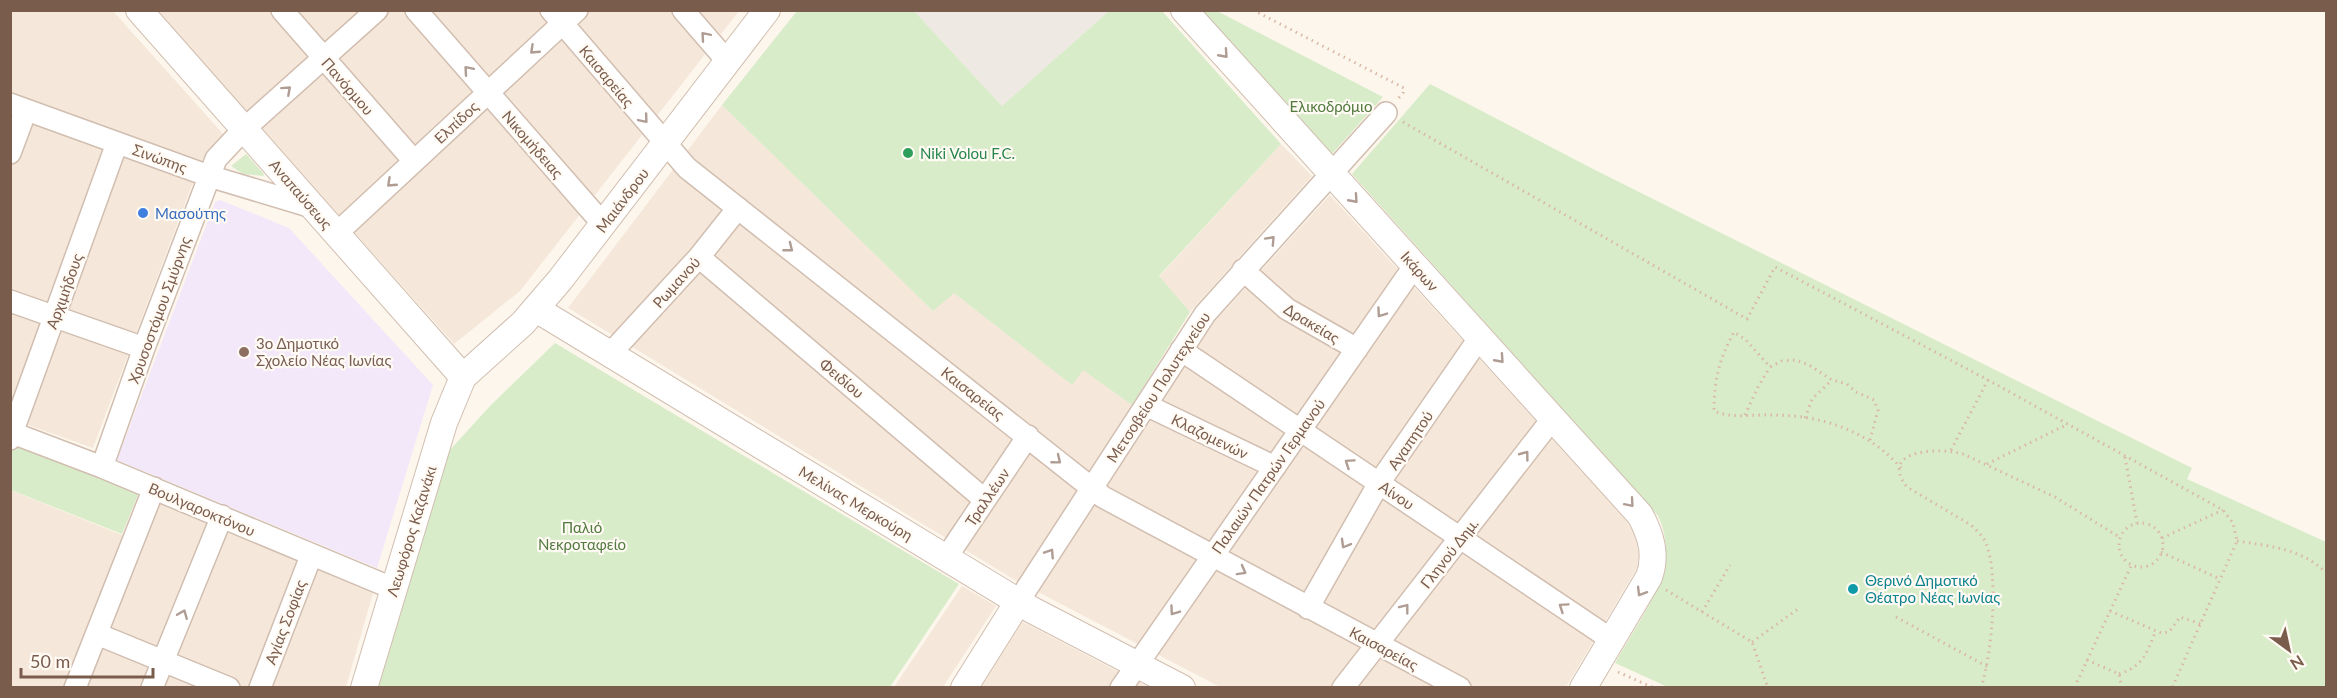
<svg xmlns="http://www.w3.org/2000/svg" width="2337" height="698" font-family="Lato,sans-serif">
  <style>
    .residential { fill: #f5e8da }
    .industrial { fill: #efe9e4 }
    .education { fill: #f3e8fa }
    .green { fill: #d8ecc9 }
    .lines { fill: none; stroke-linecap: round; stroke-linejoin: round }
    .minor-casing { stroke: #d1beb0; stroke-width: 24 }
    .tertiary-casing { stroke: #d1beb0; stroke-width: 28 }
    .path { stroke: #d9b8a5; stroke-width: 3; stroke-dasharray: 1.5 4.5; stroke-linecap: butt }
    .minor { stroke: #fff; stroke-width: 21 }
    .tertiary { stroke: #fff; stroke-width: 26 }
    .oneway { stroke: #af9d94 }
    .leisure-dot { fill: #2e9e5b; stroke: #fffaf3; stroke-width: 2 }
    .shop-dot { fill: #3f7fe0; stroke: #fffaf3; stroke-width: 2 }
    .education-dot { fill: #8d6e63; stroke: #fffaf3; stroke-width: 2 }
    .culture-dot { fill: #0f9aa8; stroke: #fffaf3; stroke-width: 2 }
    .labels { text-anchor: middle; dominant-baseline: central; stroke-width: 4.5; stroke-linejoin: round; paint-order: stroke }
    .street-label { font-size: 15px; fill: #7a5c4d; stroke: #fffaf3 }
    .park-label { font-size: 15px; fill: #537a41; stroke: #fffaf3 }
    .leisure-label { font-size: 15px; fill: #27864d; stroke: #fffaf3; text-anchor: start }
    .shop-label { font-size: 15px; fill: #366cbe; stroke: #fffaf3; text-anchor: start }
    .education-label { font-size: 15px; fill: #785e54; stroke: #fffaf3; text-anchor: start }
    .culture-label { font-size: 15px; fill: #0d838f; stroke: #fffaf3; text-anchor: start }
  </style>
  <rect width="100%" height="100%" fill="#fdf6ec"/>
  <path class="residential" d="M11,11H113L224,135L201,161L93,448L11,419Z
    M156,11H739L520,291L454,344Z
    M722,105L932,310L953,292L1071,384L1082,369L1132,405L1018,582L568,308Z
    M1281,144L1312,176L1190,312L1159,277Z
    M1330,195L1602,493L1624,518L1635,534L1639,557L1636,570L1566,687H1220L1038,592L1206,331Z
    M10,490L142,543L159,500L373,593L346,687H11Z
    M962,586L996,606L943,687H894Z
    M1021,621L1148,687L978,688Z"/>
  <path class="industrial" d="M914,11H1109L1002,106Z"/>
  <path class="education" d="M220,200L289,228L433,385L377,568L117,460L215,202Z"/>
  <path class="green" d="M797,11H914L1002,106L1109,11H1162L1281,144L1159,276L1190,312L1132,405L1083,370L1072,385L954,293L933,311L722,105Z
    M1204,11H1217L1383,97L1332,154L1205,19Z
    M1430,84L1595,170L2192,468L2187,479L2326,542V687L1670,688L1615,663C1639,620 1683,565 1658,516L1352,174Z
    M246,154L264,174L263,176L243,174L231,166Z
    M555,343L959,584L890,687L378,688L448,452L491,405Z
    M16,440L140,490L122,534L11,490L10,453Z"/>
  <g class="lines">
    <defs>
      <path id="minor" d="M282,10L414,161
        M416,10L603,224
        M551,10L687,168L1103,497L1460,688
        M683,10L728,62
        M10,104L209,176L312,207
        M10,153L26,110
        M336,234L577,10
        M699,257L985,500
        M1243,270L1287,309L1357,349
        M10,301L144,348
        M1181,350L1612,640
        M610,354L699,257L738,208
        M1146,405L1275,467
        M10,432L102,467L392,588
        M10,439L117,143
        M102,467L144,348L216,159L244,129L377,10
        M946,558L1028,436
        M1018,602L1205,314L1386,113
        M1308,608L1379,483L1480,337
        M97,634L229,688
        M75,688L154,488
        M152,688L222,516
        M260,688L311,556
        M1121,688L1415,265
        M1343,688L1553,418"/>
      <path id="tertiary" d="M139,10L463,377
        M1184,10L1640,515C1651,535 1657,555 1649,577L1583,688
        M536,309L1032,610L1182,688
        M364,688L444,423L463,377L523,323L560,280L767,10
        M964,688L1018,602"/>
    </defs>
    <use href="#minor" class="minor-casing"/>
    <use href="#tertiary" class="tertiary-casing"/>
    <path class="path" d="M1253,10L1404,88L1403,93L1397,100
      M1403,122L1747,319L1775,267L1988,380L2223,510L2233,523L2237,541L2172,688
      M1745,415L1758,387L1770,367
      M1805,418L1812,399L1832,380
      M1870,440L1878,410L1874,400L1856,392L1847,384L1832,380L1809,365L1796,360L1782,361L1770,367L1746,340L1734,332C1719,360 1714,379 1714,411C1732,419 1754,414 1773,415C1821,415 1869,431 1901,468
      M1951,450L1988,380
      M2125,457L2137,523
      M1987,464L2068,424
      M2119 545a22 22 0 1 1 44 0a22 22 0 1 1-44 0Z
      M2162,538L2223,510
      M2237,541C2270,546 2303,549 2326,573
      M2161,552L2220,579
      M1666,590L1752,642L1768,688
      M2110,611L2161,633L2169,632L2180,617L2201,624
      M1702,612L1730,565
      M1896,617L1988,667
      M1752,642L1798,609
      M2087,660L2119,674L2122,688
      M1618,672L1654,688
      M2119,674C2144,666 2146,653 2156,631
      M1981,688C1992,654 1999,576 1986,543C1983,536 1977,531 1971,525L1907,487C1877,449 1941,447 1963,454L2055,497L2121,538
      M2076,688L2077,682L2132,564"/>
    <use href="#minor" class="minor"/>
    <use href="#tertiary" class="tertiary"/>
  </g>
  <defs><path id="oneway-chevron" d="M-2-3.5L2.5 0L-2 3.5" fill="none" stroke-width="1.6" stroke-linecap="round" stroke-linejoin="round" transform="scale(1.5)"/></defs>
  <g class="oneway">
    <use href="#oneway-chevron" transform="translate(705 36) rotate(-131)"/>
    <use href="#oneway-chevron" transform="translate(534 50) rotate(137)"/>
    <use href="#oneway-chevron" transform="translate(1224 54) rotate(48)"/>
    <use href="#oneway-chevron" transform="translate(468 70) rotate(-131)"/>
    <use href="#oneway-chevron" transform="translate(287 90) rotate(-42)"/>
    <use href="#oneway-chevron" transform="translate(644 119) rotate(50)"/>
    <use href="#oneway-chevron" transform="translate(391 183) rotate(137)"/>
    <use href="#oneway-chevron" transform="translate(1354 199) rotate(48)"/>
    <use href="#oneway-chevron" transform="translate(1271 240) rotate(-47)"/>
    <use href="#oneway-chevron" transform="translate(789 248) rotate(38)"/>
    <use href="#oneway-chevron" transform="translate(1381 313) rotate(125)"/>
    <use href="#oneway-chevron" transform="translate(1500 359) rotate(48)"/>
    <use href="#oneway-chevron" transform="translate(1525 455) rotate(-53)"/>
    <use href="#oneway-chevron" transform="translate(1057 460) rotate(39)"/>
    <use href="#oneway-chevron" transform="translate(1349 463) rotate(-146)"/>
    <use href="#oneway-chevron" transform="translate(1630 503) rotate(49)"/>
    <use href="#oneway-chevron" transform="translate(1345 544) rotate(120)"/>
    <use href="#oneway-chevron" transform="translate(1050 553) rotate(-57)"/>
    <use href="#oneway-chevron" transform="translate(1242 571) rotate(29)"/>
    <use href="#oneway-chevron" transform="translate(1641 592) rotate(121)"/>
    <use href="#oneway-chevron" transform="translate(1563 607) rotate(-146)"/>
    <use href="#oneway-chevron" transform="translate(1405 608) rotate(-52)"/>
    <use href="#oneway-chevron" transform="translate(1174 611) rotate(125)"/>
    <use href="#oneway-chevron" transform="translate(183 614) rotate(-68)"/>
  </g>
  <circle class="leisure-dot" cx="908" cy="153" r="6"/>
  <circle class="shop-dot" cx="143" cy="213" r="6"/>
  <circle class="education-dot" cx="244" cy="352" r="6"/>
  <circle class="culture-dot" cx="1853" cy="589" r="6"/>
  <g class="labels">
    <g class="street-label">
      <text transform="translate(607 76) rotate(50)">Καισαρείας</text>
      <text transform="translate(348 86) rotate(49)">Πανόρμου</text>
      <text transform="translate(456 122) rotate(-43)">Ελπίδος</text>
      <text transform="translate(533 144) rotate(49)">Νικομήδειας</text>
      <text transform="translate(160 158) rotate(20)">Σινώπης</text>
      <text transform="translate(301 194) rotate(49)">Αναπαύσεως</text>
      <text transform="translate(622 200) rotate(-53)">Μαιάνδρου</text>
      <text transform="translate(1420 271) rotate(48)">Ικάρων</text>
      <text transform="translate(676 282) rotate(-48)">Ρωμανού</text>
      <text transform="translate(64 291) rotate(-70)">Αρχιμήδους</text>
      <text transform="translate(159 310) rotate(-70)">Χρυσοστόμου Σμύρνης</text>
      <text transform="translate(1312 323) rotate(31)">Δρακείας</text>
      <text transform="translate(842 378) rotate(40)">Φειδίου</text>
      <text transform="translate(1158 387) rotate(-57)">Μετσοβείου Πολυτεχνείου</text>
      <text transform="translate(973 393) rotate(38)">Καισαρείας</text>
      <text transform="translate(1210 436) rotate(26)">Κλαζομενών</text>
      <text transform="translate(1410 440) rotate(-56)">Αγαπητού</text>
      <text transform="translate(1268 476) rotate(-55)">Παλαιών Πατρών Γερμανού</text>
      <text transform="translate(1397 495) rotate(34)">Αίνου</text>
      <text transform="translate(987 497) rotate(-56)">Τραλλέων</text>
      <text transform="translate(856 503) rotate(31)">Μελίνας Μερκούρη</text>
      <text transform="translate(202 509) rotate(23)">Βουλγαροκτόνου</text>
      <text transform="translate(411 531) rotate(-73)">Λεωφόρος Καζανάκι</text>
      <text transform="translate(1449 553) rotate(-52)">Γληνού Δημ.</text>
      <text transform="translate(285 622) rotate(-69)">Αγίας Σοφίας</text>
      <text transform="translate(1384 648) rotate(28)">Καισαρείας</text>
    </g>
    <g class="park-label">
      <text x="1331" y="106">Ελικοδρόμιο</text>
      <text x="582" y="527">Παλιό<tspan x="582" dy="17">Νεκροταφείο</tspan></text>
    </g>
    <g class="leisure-label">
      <text x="920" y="153">Niki Volou F.C.</text>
    </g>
    <g class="shop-label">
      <text x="155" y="213">Μασούτης</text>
    </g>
    <g class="education-label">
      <text x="256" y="343">3ο Δημοτικό<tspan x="256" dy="17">Σχολείο Νέας Ιωνίας</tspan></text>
    </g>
    <g class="culture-label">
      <text x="1865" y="580">Θερινό Δημοτικό<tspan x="1865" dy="17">Θέατρο Νέας Ιωνίας</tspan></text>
    </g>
  </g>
  <rect width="2337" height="698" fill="none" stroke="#7a5c4d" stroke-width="24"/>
  <g transform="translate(2289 650) rotate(147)" stroke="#fffaf3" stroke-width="4.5" paint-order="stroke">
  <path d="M0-4.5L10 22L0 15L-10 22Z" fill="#7a5c4d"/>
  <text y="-9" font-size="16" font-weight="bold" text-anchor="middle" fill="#7a5c4d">N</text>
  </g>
  <path d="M21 668v9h132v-9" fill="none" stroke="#7a5c4d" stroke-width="3"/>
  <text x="30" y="668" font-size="18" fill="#7a5c4d" stroke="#fffaf3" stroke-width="4.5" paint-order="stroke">50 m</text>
</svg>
